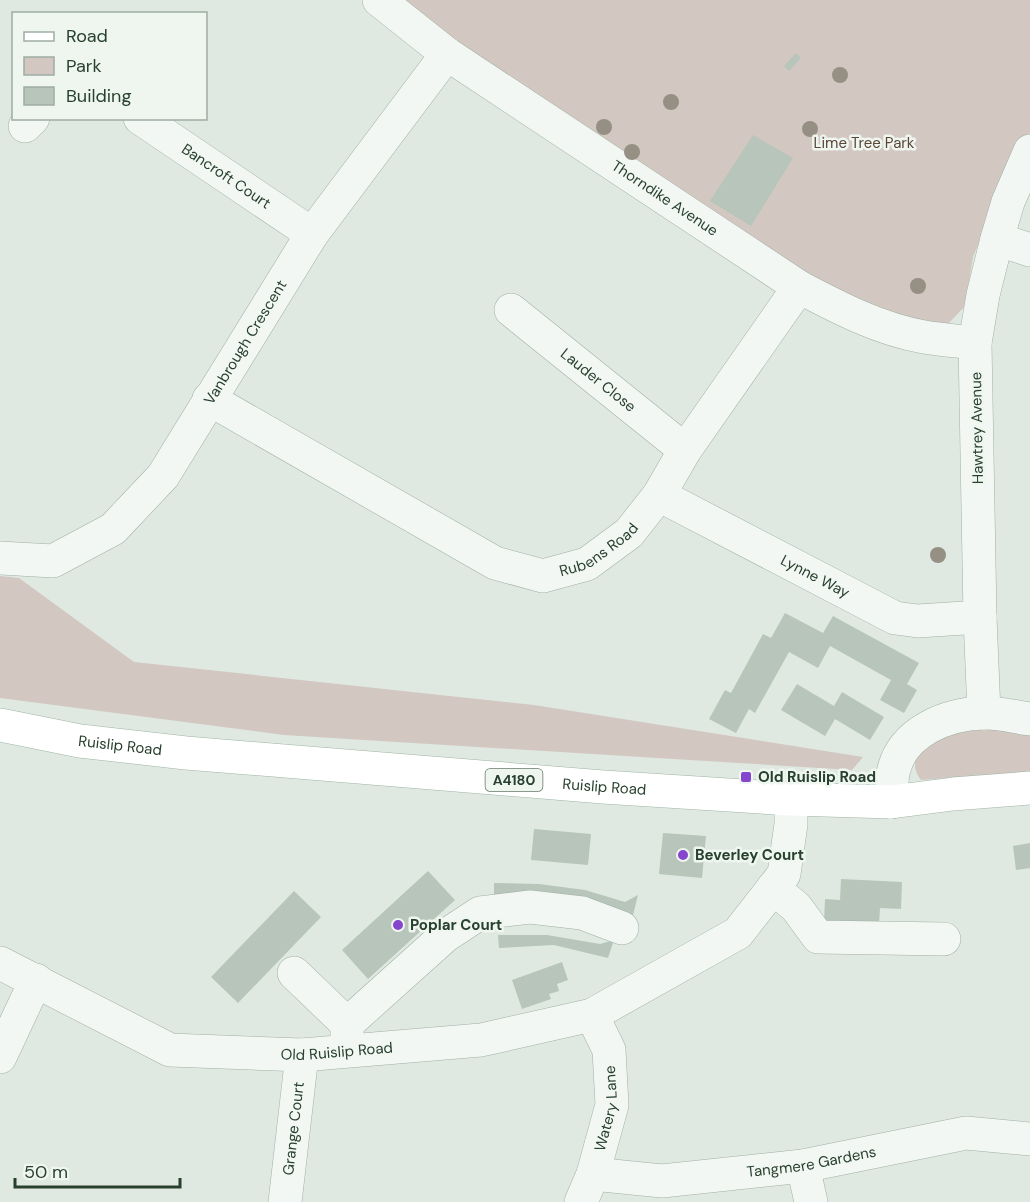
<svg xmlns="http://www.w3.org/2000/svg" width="1030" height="1202" font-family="'DM Sans',sans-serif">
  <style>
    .green { fill: #d2c7c1 }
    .building { fill: #b7c5ba }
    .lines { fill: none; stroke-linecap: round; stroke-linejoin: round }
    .minor-casing { stroke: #a1b0a4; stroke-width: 34 }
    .major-casing { stroke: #9fb4a4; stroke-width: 34 }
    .minor { stroke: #f2f7f3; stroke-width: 33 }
    .major { stroke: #fff; stroke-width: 33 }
    .tree { fill: #968f83 }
    .poi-dot { fill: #8545cd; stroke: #eff6f0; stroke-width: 2 }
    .labels { text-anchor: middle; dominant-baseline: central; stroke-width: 5; stroke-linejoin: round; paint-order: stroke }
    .shield { fill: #eff6f0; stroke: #647768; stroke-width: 1.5 }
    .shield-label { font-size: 14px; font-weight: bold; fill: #28402e }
    .park-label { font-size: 15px; fill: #5b4636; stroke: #eff6f0 }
    .street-label { font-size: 15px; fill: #28402e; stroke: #eff6f0 }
    .poi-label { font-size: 15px; font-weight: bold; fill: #28402e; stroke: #eff6f0; text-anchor: start }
  </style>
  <rect width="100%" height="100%" fill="#dfe9e1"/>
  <path class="green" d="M394,0H1030V133L1001,190L973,257L965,306L949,323L924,328L805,277Z
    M0,576L19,578L134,662L534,705L863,757L852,770L284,735L0,698Z
    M967,725L1030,728V772L921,780C913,769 914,763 918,750Z"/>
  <path class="building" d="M796,53L801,58L789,71L784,66Z
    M753,135L793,158L751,226L710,201Z
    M785,613L823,633L833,616L919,663L907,684L917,690L904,713L880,700L891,680L830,646L818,668L789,652L755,713L749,709L736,733L709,719L725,690L731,693L763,634L771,638Z
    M797,684L834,706L842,692L884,717L870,740L835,719L825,736L781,710Z
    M534,829L591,834L588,865L531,860Z
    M663,833L706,836L702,878L659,874Z
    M1030,843V868L1016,870L1013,846Z
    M428,871L455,900L368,979L342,950Z
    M841,879L902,882L901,909L880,908L879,925L824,922L825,899L840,900Z
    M494,883L539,884L585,890L625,902L638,895L633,915L592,903L494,895Z
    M294,891L321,917L238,1003L211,977Z
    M498,935H547L600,944L614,940L608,958L554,945L499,948Z
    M562,962L568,980L557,984L559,991L549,994L551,999L522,1009L512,980Z"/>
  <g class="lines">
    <defs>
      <g id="minor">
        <path id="s1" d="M379,0L447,54L799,287C839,308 879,329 924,337C941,340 959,341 975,343"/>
        <path id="s2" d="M140,118L312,234"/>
        <path d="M25,126L33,118"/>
        <path d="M997,239L1030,250"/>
        <path id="s3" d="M511,310L685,450"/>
        <path id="s4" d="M209,399L495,563L543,576L587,564L629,533L659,495L685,450L799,287"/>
        <path id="s5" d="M659,495L895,618L918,621L980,617"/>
        <path id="s6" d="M0,558L53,561L113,529L163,476L312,234L447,54"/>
        <path d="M984,713L980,617L975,343L983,295L997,239L1008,202L1030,151"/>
        <path d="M891,802C892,791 891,779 894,769C904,731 947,714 983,713C998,712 1015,717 1030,719"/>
        <path d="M773,888L796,907L818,937L944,939"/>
        <path id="s7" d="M0,963L170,1050L302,1055L481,1040L592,1015L738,933L784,874L791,824V799"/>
        <path d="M294,973L347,1024V1047"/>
        <path d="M347,1024L445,936L480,913L530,907L582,913L622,928"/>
        <path d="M0,1057L36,980"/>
        <path d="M803,1166L811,1202"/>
        <path id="s8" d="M593,1174L662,1181L803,1166L966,1133L1030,1139"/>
        <path id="s9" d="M285,1202L302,1055"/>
        <path id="s10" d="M581,1202L593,1174L612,1105L609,1050L592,1015"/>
      </g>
      <g id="major">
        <path id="s11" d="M0,725L80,741L186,753L603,787L791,799L891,802L953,794L1030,788"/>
      </g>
    </defs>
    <use href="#minor" class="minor-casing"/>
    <use href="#major" class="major-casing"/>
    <use href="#minor" class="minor"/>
    <use href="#major" class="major"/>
  </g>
  <g class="tree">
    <circle cx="840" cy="75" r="8"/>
    <circle cx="671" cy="102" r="8"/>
    <circle cx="604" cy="127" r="8"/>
    <circle cx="810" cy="129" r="8"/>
    <circle cx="632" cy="152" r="8"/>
    <circle cx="918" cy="286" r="8"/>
    <circle cx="938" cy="555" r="8"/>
  </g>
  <g class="poi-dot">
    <rect x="740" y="771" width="12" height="12" rx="3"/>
    <circle cx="683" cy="855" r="6"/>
    <circle cx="398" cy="925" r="6"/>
  </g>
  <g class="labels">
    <rect class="shield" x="485.5" y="769" width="57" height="22" rx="4.5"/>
    <g class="shield-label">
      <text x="514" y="780">A4180</text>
    </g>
    <g class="park-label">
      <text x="864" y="143">Lime Tree Park</text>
    </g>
    <g class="street-label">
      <text stroke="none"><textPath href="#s2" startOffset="104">Bancroft Court</textPath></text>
      <text stroke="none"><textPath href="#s1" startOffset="348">Thorndike Avenue</textPath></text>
      <text stroke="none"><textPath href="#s6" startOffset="351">Vanbrough Crescent</textPath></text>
      <text stroke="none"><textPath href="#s3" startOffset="112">Lauder Close</textPath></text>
      <text transform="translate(977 428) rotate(-91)">Hawtrey Avenue</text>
      <text stroke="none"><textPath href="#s4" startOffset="442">Rubens Road</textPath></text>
      <text stroke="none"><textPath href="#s5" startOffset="176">Lynne Way</textPath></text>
      <text stroke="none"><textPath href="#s11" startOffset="122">Ruislip Road</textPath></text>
      <text stroke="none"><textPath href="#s11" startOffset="608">Ruislip Road</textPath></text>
      <text stroke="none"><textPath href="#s7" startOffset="358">Old Ruislip Road</textPath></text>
      <text stroke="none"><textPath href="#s10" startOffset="98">Watery Lane</textPath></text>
      <text stroke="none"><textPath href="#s9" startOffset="74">Grange Court</textPath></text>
      <text stroke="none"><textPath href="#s8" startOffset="220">Tangmere Gardens</textPath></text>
    </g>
    <g class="poi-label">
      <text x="758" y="777">Old Ruislip Road</text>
      <text x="695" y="855">Beverley Court</text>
      <text x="410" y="925">Poplar Court</text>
    </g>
  </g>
  <rect x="12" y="12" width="195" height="108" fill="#eff6f0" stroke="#9fada2" stroke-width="1.5"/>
  <rect x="24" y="32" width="30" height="9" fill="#ffffff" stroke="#9fada2" stroke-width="1.5"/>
  <text x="66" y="42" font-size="18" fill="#28402e">Road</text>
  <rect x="24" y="57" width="30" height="18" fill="#d2c7c1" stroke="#9fada2" stroke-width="1.5"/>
  <text x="66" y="72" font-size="18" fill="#28402e">Park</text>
  <rect x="24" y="87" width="30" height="18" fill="#b7c5ba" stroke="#9fada2" stroke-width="1.5"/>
  <text x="66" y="102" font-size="18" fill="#28402e">Building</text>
  <path d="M15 1178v9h165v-9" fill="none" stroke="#28402e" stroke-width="3"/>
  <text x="24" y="1178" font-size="18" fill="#28402e" stroke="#eff6f0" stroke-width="4.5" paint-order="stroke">50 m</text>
</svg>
